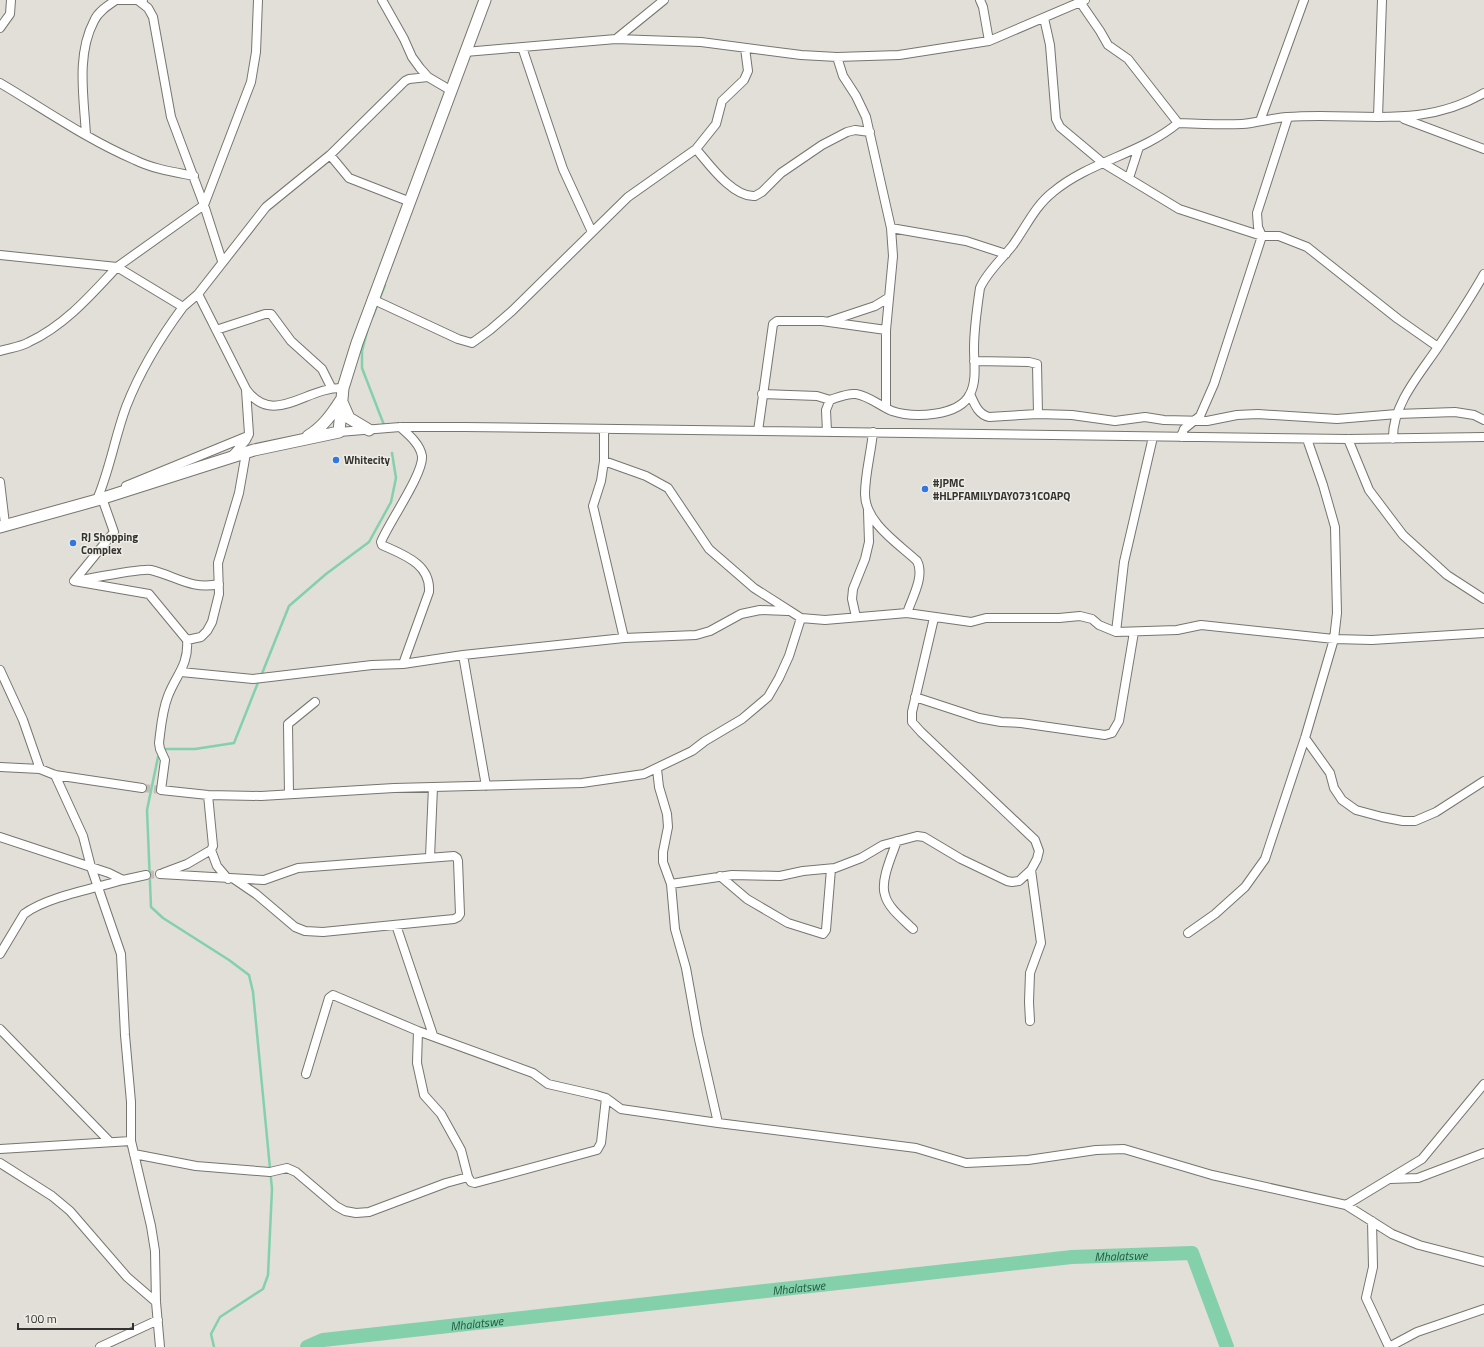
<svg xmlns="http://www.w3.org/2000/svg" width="1484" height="1347" font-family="'Titillium Web',sans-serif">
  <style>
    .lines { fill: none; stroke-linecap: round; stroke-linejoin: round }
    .stream { stroke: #84d0ab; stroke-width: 2.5 }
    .river { stroke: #84d0ab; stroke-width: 14 }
    .minor-tunnel { stroke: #bebdb6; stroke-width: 8; stroke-dasharray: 8 4; stroke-linecap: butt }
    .minor-casing { stroke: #76756e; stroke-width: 10 }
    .tertiary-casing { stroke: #76756e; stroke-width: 13 }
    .minor { stroke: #fff; stroke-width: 8 }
    .tertiary { stroke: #fff; stroke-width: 11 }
    .poi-dot { fill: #3177e4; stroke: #eeede5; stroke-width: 1.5 }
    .labels { text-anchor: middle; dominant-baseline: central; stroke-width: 3; stroke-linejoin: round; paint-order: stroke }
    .poi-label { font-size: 11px; font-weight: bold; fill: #333330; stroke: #eeede5; text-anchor: start }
    .water-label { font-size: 12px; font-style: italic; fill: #1f5941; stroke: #eeede5 }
  </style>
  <rect width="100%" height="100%" fill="#e1dfd8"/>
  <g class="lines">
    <path class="stream" d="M373,316L385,285
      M368,328L362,351V368L384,425
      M261,676L289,606L326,574L369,542L391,502L396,478L392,453
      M166,749H195L234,743L259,680
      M158,757L147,810L151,907L163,918L229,960L249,975L253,992L272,1189L268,1275L263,1289L220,1317L211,1334L214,1347"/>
    <path class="river" id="s1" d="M307,1347L323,1340L1072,1257L1192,1253L1227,1347"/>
    <path class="minor-tunnel" d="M142,788L161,790
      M146,875L160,874"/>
    <defs>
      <path id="minor" d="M115,0H143
        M382,0L404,39L412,57L420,68L428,77L450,90
        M980,0L983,7L989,41
        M139,1L148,8L153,17L171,117L204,205L222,261
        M1080,2L1100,31L1108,45L1128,59L1178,123C1199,124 1221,125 1242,124C1257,123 1272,118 1287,117C1357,111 1419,131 1484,93
        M1044,18L1050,45L1056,119L1060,127L1103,163L1179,209L1262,236H1279L1307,247L1398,319L1438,347
        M0,28L10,14L11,0
        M616,39L664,0
        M522,47L563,169L592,232
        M465,52L616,39L701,42L801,55L837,57L899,55L989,41L1085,0
        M837,57L843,76L856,96L866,117L891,228L893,256L886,330V408
        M0,83C44,109 88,140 135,160C153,169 174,172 194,176
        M1378,117L1382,0
        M1404,119L1484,149
        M1260,121L1304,0
        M86,135C84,98 76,55 94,21C98,12 107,6 116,0
        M696,149C709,164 733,198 755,196L762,192L781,173L822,145L847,132L855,130L870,132
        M330,155L349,178L408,201
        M1129,178L1139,147
        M891,228L966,241L1006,254
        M0,255L117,267L204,205L251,82L256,52L258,0
        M198,294L246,389C273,428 307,386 343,388
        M372,299L458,339L472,343L490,330L512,311L628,197L696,149L716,124L722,101L744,80L748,71L745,48
        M830,321L875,306L888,298
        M216,330L265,314H271L291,341L322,369L331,387
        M0,351C9,348 21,347 29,342C65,325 91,295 117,267L183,307L198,294L266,207L330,155L405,81L409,79L428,77
        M974,361L1029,362L1037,364L1038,414
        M762,394L817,396L830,400
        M970,394C975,405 978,414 989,417L1038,414L1072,415L1115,421L1145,417L1164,420L1207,421L1237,415L1258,414L1337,419L1397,414L1455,412L1474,415L1484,420
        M400,427C409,435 420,444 422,456C424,473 388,524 381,542L382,545C404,555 431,564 429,592L403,664
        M604,429V461L601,481L593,506L624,638
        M758,431L773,324L777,321H822L886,330
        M339,432L400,427H464L1348,439L1484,437
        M827,432L826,410L830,400C839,397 847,393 856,394C869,396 880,406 892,411C913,418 959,417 970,394C977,381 974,363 974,349C974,329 977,308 980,288C987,272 1002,259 1013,245C1026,227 1035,206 1053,192C1090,161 1141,154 1178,123
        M873,432C871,453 865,474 865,494C865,523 899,544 917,561C925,576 912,598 907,613
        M1181,437L1184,429L1200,416L1214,384L1262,236L1258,227L1257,213L1288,117
        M1348,439L1369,490L1403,535L1447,575L1484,599
        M1393,439C1392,405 1420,374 1438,347C1454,323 1470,299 1484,274
        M232,456L246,440L249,434L246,390
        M604,461L646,476L668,488L709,549L754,588L801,618L825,620L907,613L971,622L986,618H1059L1080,616L1092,619L1099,625L1116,632L1177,630L1201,625L1334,639L1372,640L1484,633
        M0,482L5,524
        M126,486L248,436
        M102,496L98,497C110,468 115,437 126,407C140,371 160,338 183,307
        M102,498L114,532L74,581L149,594L187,640C189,665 176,675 168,696C162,711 161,727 159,743L160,749L165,760L161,790L208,795L261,796L394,788L582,783L644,774L692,751L705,741L742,719L768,697L779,678L789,656L801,618
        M81,580C93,578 142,568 151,570C176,576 191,590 219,584
        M856,617L852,599L853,589L865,559L869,542L868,511
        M1116,632L1124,562L1153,437
        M187,640L201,637L207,631L212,622L219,594L218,563L239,493L246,453
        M463,655L486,786
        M0,670L23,720L40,769
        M181,672L253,679L372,665L403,664L463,655L624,638L696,635L710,631L741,614L760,610L788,611
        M915,697L979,718L1001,722L1021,723L1105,735L1112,733L1119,721L1134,632
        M1305,738L1330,773L1334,788L1342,800L1356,810L1382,817L1403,821H1415L1436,812L1484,781
        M0,767L40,769L55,775L142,788
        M657,769L659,787L667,814L668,827L663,852V862L671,884L675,929L686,968L698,1035L718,1123L916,1148L966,1163L1028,1160L1096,1150L1124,1149L1212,1175L1346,1205L1392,1234L1419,1245L1484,1262
        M55,775L83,836L91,867L121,954L125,1035L131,1102V1141L151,1226L155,1251L156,1302L160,1347
        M289,794L288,724L315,702
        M0,837L109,873L123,880L146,875
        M897,841C892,855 880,881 885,895C888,908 904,920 913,929
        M211,850L217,866L228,879
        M430,857L433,787
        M163,873L187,864L211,850L213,846L208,795
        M160,874L264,880L298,868L454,856L457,858L458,861L460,914L458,917L454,919L323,932L305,931L295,927L256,894L234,879
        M720,876L747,899L788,923L823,934L826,930L831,869
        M671,884L732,875L780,876L803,871L835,868L861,858L883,845L917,836L924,837L961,859L1007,881L1012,882L1019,881L1031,870L1037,859L1039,851L1035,840L921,732L912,722V712L934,618
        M396,925L433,1035
        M1188,933L1215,914L1245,887L1265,859L1305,738L1334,639L1337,613L1335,527L1323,485L1307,439
        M0,954L24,914C46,897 96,888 123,880
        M1030,1021L1029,1002L1030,973L1041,943L1031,870
        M0,1029L109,1141
        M418,1031L417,1063L424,1095L441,1114L461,1150L468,1177L471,1182L475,1183L597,1150L601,1143L606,1098
        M306,1074L329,998L333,995L418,1031L533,1073L548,1084L596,1095L606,1098L621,1109L718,1123
        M0,1149L131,1141
        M134,1154L196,1166L270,1172L287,1168L296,1172L336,1206L345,1211L356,1213L369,1212L446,1183L468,1177
        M0,1163L52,1196L70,1211L127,1277L156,1302
        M1390,1179L1418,1178L1484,1153
        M1346,1205L1422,1159L1484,1084
        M1372,1221L1373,1267L1366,1298L1389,1347
        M100,1347L158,1320
        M1389,1347L1417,1332L1484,1309"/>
      <path id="tertiary" d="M342,402L349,418L369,430
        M308,436C323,427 332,414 341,400
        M0,527L97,500L254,450L339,432L343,388L357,343L485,0"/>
    </defs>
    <use href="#minor" class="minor-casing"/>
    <use href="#tertiary" class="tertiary-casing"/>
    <use href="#minor" class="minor"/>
    <use href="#tertiary" class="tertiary"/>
  </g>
  <g class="poi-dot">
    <circle cx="336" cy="460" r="4"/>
    <circle cx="925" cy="489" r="4"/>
    <circle cx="73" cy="543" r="4"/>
  </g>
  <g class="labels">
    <g class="poi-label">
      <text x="344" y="460">Whitecity</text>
      <text x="933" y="483">#JPMC<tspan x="933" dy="13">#HLPFAMILYDAY0731COAPQ</tspan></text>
      <text x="81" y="537">RJ Shopping<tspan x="81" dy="13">Complex</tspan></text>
    </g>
    <g class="water-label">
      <text stroke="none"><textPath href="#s1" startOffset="820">Mhalatswe</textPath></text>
      <text stroke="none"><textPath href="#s1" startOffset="496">Mhalatswe</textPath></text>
      <text stroke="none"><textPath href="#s1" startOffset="172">Mhalatswe</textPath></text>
    </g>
  </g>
  <path d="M18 1323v6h115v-6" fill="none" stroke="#333330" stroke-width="2"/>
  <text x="24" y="1323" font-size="12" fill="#333330" stroke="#eeede5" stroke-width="3" paint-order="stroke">100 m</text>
</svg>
